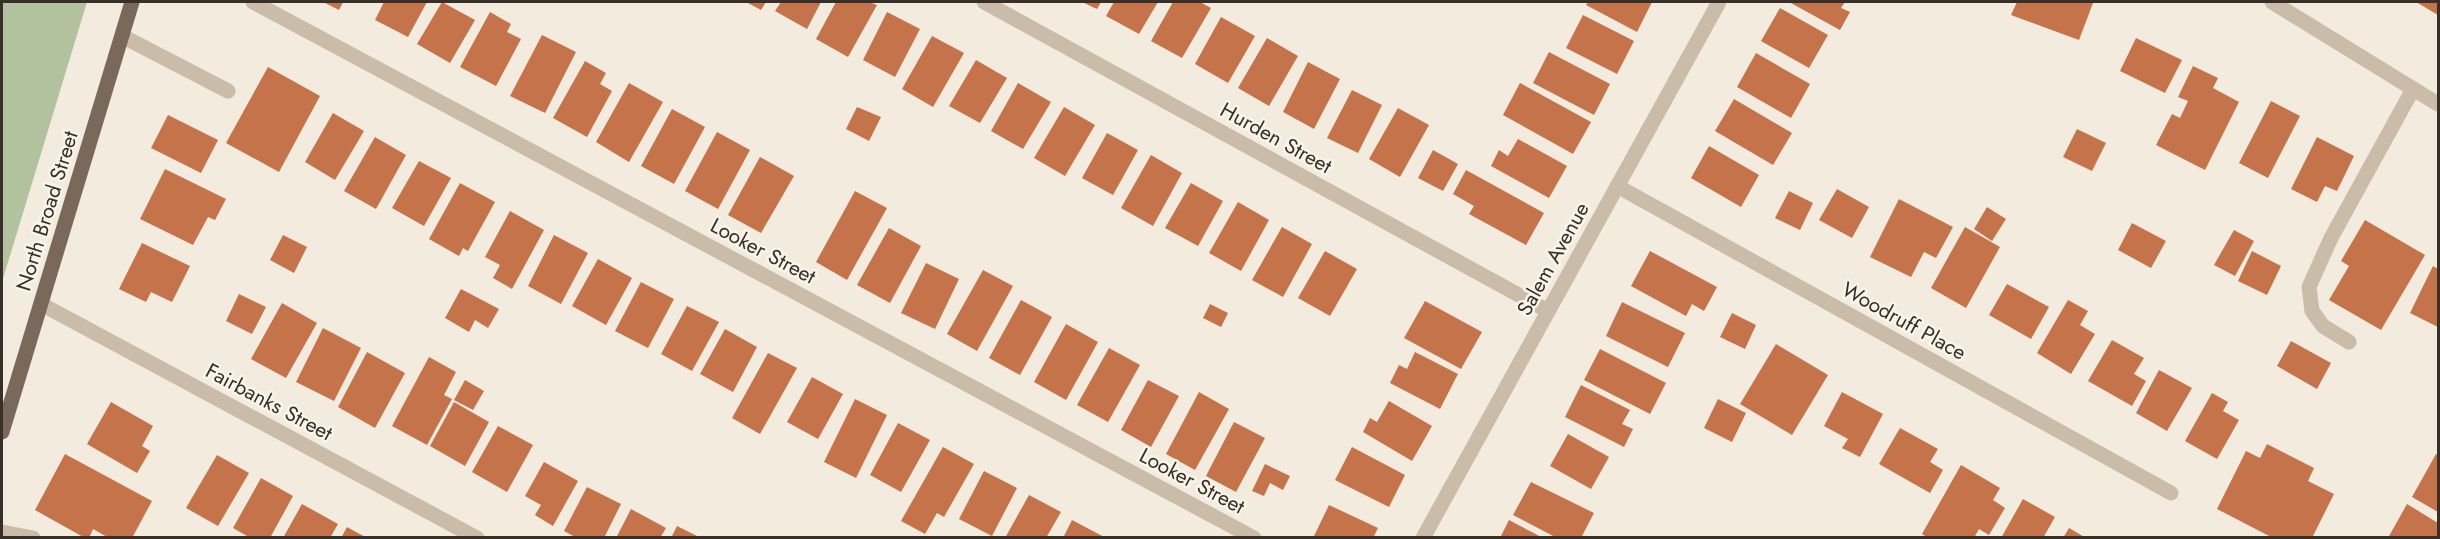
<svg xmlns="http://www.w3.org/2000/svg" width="2440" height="539" font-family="Jost,sans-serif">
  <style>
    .green { fill: #b2c29e }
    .building { fill: #c5734a }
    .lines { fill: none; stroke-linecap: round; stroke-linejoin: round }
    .minor { stroke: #cbbcaa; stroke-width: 15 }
    .major { stroke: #7a685b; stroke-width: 15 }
    .labels { text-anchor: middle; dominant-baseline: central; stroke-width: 5; stroke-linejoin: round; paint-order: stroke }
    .street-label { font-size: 21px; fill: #382f29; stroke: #faf4eb }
  </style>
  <rect width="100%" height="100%" fill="#f2ebde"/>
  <path class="green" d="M2,2H87L2,282Z"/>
  <path class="building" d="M323,2H343L339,10Z
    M384,2H427L408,37L375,20Z
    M442,2L475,20L450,63L417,44Z
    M746,2H766L761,10Z
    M781,2H821L807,29L775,11Z
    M836,2H869L877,5L848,57L816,39Z
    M1082,2H1101L1097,9Z
    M1114,2H1158L1139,34L1106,16Z
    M1173,2H1200L1211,8L1182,58L1151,41Z
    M1588,2H1652L1637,32L1586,5Z
    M1789,2H1845L1841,8L1850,12L1840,30Z
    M2017,2H2088L2093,3L2079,40L2011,15Z
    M2416,2H2438V15Z
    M1780,8L1828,35L1809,68L1761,41Z
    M490,12L511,24L507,32L521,39L496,86L460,67Z
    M887,12L920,29L895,77L863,60Z
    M1583,15L1634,41L1617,74L1566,48Z
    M1221,17L1255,36L1228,83L1195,64Z
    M542,35L576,52L545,113L510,96Z
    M932,36L964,53L933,107L902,89Z
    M1267,38L1298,56L1269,106L1238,88Z
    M2136,38L2182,60L2165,93L2120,71Z
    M1549,52L1610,84L1594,115L1533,83Z
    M1756,53L1810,84L1791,118L1737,87Z
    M976,60L1007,78L980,123L949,106Z
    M585,61L606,73L600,84L612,91L587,137L553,118Z
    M1308,62L1340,79L1314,129L1283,112Z
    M2193,66L2218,78L2213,88L2239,102L2205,170L2156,145L2172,114L2180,118L2188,101L2178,97Z
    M268,67L320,96L279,172L226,143Z
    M629,83L663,102L629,162L596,142Z
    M1018,83L1051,102L1023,149L991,131Z
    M1520,83L1591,122L1573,154L1503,115Z
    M1352,90L1382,105L1358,153L1327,138Z
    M1734,99L1792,133L1773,165L1715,131Z
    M2271,101L2300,116L2268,178L2239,163Z
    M857,107L881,117L869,141L846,129Z
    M1064,107L1095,125L1065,176L1034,158Z
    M1398,108L1429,125L1400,177L1369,159Z
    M672,109L705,127L674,184L641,166Z
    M333,113L364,131L335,180L305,162Z
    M168,115L218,140L201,173L151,148Z
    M2077,129L2106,143L2092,171L2063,157Z
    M717,132L750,150L718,209L685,191Z
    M1107,133L1138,150L1113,195L1082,178Z
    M375,137L406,155L376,209L344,191Z
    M2317,137L2354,156L2337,191L2325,186L2317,202L2291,189Z
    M1518,139L1567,166L1549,198L1491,166L1499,150L1508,156Z
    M1709,146L1759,175L1741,207L1691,178Z
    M1433,150L1458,164L1443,191L1418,178Z
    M1151,155L1182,173L1153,226L1121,208Z
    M760,157L794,176L761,233L728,215Z
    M419,161L451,178L424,226L392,208Z
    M165,169L226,199L215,220L208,217L193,245L140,219Z
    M1466,170L1544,213L1526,245L1469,214L1474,206L1453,194Z
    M460,183L495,202L468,251L463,248L459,256L429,239Z
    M1191,183L1223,201L1198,246L1165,228Z
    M1837,189L1869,207L1852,238L1819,220Z
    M855,191L887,208L847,280L816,262Z
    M1789,191L1813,203L1800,230L1775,218Z
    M1899,199L1953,227L1936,258L1924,252L1911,277L1870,257Z
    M1238,202L1269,220L1241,271L1209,253Z
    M1987,207L2006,219L1992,241L1974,229Z
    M510,211L544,230L512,289L493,278L500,265L485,257Z
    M2365,220L2425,255L2381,330L2329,300L2349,266L2341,261Z
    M2132,223L2166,241L2151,268L2118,250Z
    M1282,227L1312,244L1283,297L1252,280Z
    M1965,227L2000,247L1966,308L1931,288Z
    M889,228L921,246L890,303L857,285Z
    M2234,230L2254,241L2235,276L2214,265Z
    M283,235L307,247L294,273L270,260Z
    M554,235L588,253L561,304L528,286Z
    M142,243L190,266L172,302L151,292L146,302L119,289Z
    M1325,251L1357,269L1330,316L1298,298Z
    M1650,251L1717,287L1704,311L1692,304L1686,316L1631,286Z
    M2252,251L2281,266L2267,295L2238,281Z
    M598,259L632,278L606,325L572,306Z
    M926,263L959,279L935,329L901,313Z
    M2433,266L2438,269V327L2410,313Z
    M983,270L1013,286L977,351L947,334Z
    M641,282L674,299L648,348L615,331Z
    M2007,284L2049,307L2031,339L1989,315Z
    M461,289L499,309L488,328L475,320L469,332L445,318Z
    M239,294L266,307L252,334L226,321Z
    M1021,300L1052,317L1020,375L989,358Z
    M2068,300L2088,311L2080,325L2095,334L2071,374L2037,353Z
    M1425,301L1482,332L1461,369L1404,338Z
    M1622,302L1685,333L1668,367L1606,336Z
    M282,303L317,323L286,378L251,359Z
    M1210,304L1228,313L1221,327L1203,318Z
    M687,306L719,322L692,371L661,354Z
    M1732,313L1756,325L1745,349L1720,337Z
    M1066,324L1098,342L1066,400L1034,382Z
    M323,328L361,348L334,401L296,382Z
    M725,329L757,347L733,392L700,374Z
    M2112,340L2144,358L2134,374L2146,381L2132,406L2088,381Z
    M2291,341L2331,363L2317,389L2277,366Z
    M1776,344L1828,375L1792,435L1740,404Z
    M1109,348L1140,365L1108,422L1077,405Z
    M1600,349L1666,383L1650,414L1584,380Z
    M367,352L405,373L375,428L338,407Z
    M1415,352L1458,374L1440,409L1390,383L1399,365L1407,369Z
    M768,353L797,368L760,434L732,418Z
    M429,357L456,372L444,395L452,399L427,445L392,426Z
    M2159,370L2192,388L2167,431L2136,413Z
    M812,377L843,394L818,439L787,422Z
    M465,380L484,391L473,410L454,400Z
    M1148,380L1179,396L1151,447L1121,430Z
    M1581,385L1630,410L1622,424L1633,429L1624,447L1565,417Z
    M1199,392L1229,409L1195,470L1166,454Z
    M1842,392L1883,414L1860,457L1842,448L1848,439L1824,426Z
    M2212,393L2228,402L2223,411L2239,420L2217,459L2185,441Z
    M855,399L887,415L856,478L824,462Z
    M1718,399L1746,413L1732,442L1704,428Z
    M1389,401L1432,426L1412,461L1363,432L1370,418L1377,422Z
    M111,402L153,426L142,446L150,451L137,473L87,444Z
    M454,402L489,422L465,466L430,446Z
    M1234,422L1265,438L1236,492L1206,476Z
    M898,423L930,440L901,492L870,475Z
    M498,426L533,445L507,492L472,472Z
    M1900,428L1938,449L1930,462L1943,470L1930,493L1879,464Z
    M1568,434L1609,457L1591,489L1550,466Z
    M2267,444L2314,468L2308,481L2334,494L2312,538H2273L2217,509L2246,451L2260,458Z
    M943,447L974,464L944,517L937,513L925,534L901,521Z
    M1352,447L1405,475L1389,507L1335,480Z
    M65,454L152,501L132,538H109L93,529L89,538H85L35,510Z
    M2436,454L2438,455V512L2412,497Z
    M217,455L249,473L218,526L186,508Z
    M544,462L578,481L553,526L535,515L541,505L525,496Z
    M1265,464L1290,476L1283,490L1270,483L1264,496L1252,491Z
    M1961,465L2000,488L1993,500L2005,508L1989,535L1979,529L1974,538H1928L1922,534Z
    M984,471L1017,488L992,536L959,519Z
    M261,478L293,496L270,538H246L247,536L233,528Z
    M1531,482L1594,513L1581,538H1557L1513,515Z
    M587,487L621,504L604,538H577L564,531Z
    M1029,495L1061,512L1046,538H1005Z
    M2023,499L2055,517L2043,538H2001Z
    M302,504L338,524L330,538H283Z
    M2407,504L2438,523V538H2388Z
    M1329,505L1378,528L1373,538L1314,536Z
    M631,509L666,528L660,538H616Z
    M1072,520L1106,538H1063Z
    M1509,520L1543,538H1500Z
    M677,526L701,538H671Z
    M347,527L367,538H341Z
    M2069,528L2086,538H2063Z"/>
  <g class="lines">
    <path class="minor" d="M253,2L1254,538
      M984,2L1548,311
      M2272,2L2438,104
      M122,36L228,91
      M1617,186L2171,493
      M41,304L477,538
      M2349,342L2323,326L2312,311L2309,287L2331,238L2413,89
      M2,532L33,538
      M1423,538L1719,2"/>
    <path class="major" d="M2,432L132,2"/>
  </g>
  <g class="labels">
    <g class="street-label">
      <text transform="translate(1276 138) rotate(29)">Hurden Street</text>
      <text transform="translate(47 211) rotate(-73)">North Broad Street</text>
      <text transform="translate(763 251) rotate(28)">Looker Street</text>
      <text transform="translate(1553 259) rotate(-61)">Salem Avenue</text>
      <text transform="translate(1904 321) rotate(29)">Woodruff Place</text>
      <text transform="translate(269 402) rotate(28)">Fairbanks Street</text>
      <text transform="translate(1192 481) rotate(28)">Looker Street</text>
    </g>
  </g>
  <rect width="2440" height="539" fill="none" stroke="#382f29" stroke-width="6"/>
</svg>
